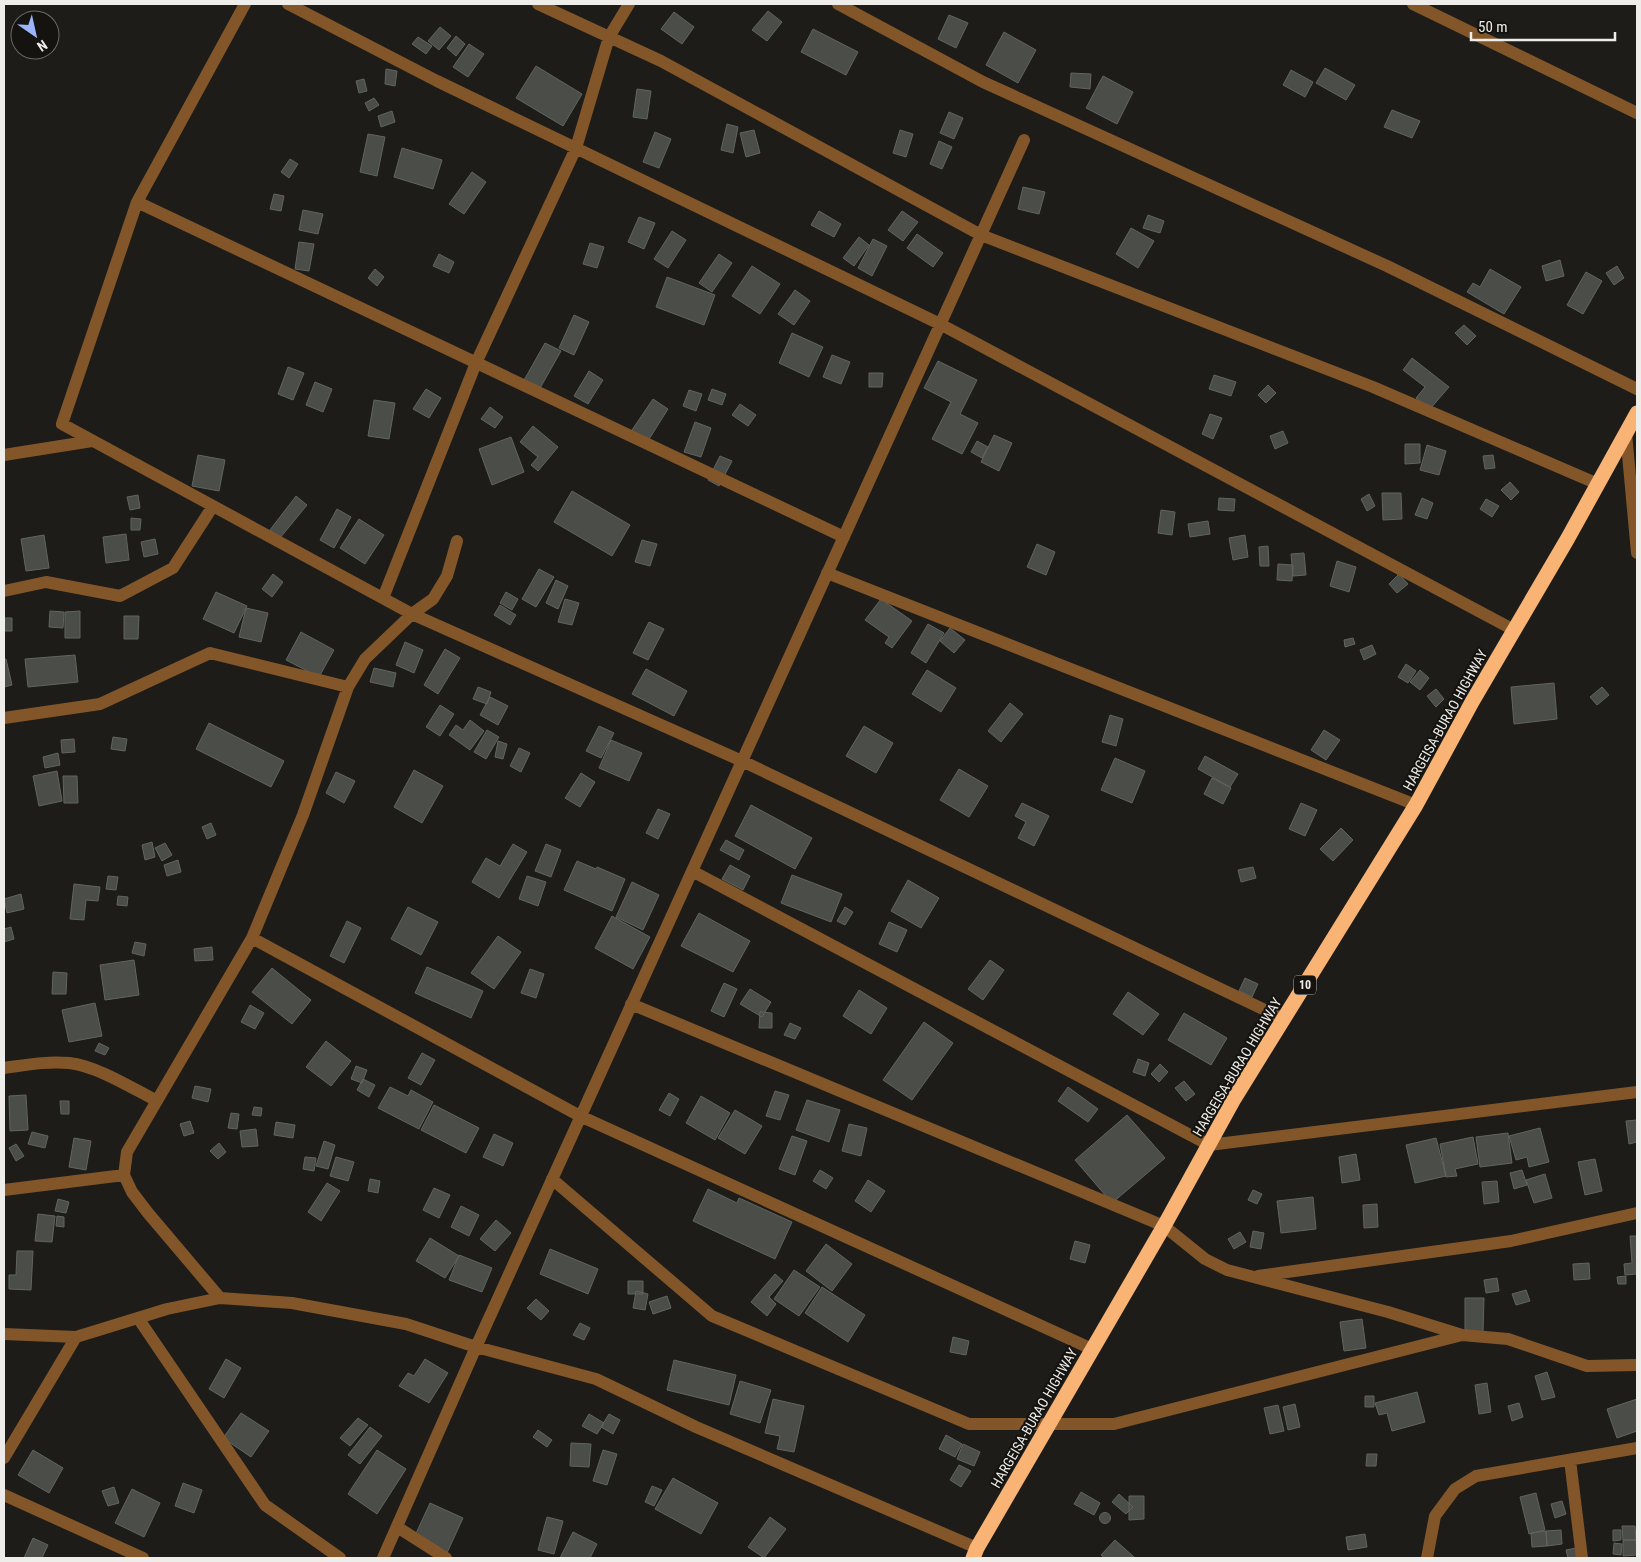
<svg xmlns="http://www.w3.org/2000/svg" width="1641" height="1562" font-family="'Roboto Condensed',sans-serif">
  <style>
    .building { fill: #4a4d48; stroke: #61645f }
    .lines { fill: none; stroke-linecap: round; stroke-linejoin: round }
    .street { stroke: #83562a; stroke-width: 12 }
    .highway { stroke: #f8b375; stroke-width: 15 }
    .labels { text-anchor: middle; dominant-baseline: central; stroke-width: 4; stroke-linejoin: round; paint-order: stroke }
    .shield { fill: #14130f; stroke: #adaca8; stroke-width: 1 }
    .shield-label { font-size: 12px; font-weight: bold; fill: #eeedea }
    .street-label { font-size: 14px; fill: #eeedea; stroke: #14130f }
  </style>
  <rect width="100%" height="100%" fill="#1d1c18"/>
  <path class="building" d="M768,11L782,22L767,41L752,30Z
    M674,12L694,27L682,44L661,29Z
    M949,15L968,23L956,48L938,39Z
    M440,27L451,36L439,50L428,41Z
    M813,29L858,52L846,75L801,52Z
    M1004,32L1036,50L1018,83L986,65Z
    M456,36L465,44L456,56L447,48Z
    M418,37L432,46L426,54L412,44Z
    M469,44L484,54L468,77L453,67Z
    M536,66L582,94L563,126L516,98Z
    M1325,68L1355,85L1346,100L1316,83Z
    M386,69L397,71L395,86L385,84Z
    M1291,70L1313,82L1305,97L1283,85Z
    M1071,73L1091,74L1090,89L1070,87Z
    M1103,76L1133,92L1117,124L1086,108Z
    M364,79L367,91L359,93L356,81Z
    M637,89L651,91L647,119L633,117Z
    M374,98L379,105L369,111L365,103Z
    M1392,110L1420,121L1412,138L1384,127Z
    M392,111L395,122L381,127L378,116Z
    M949,112L963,118L954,139L940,133Z
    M727,124L738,127L733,153L721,150Z
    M754,130L760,153L746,157L740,133Z
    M900,130L913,134L906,157L893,153Z
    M655,132L671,139L659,168L643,162Z
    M368,134L385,137L377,176L360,172Z
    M939,141L952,147L942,169L930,164Z
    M402,148L442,160L433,189L394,177Z
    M290,159L298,164L289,178L281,172Z
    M472,172L486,182L464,214L449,204Z
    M1023,187L1045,192L1039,214L1018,209Z
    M274,194L284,196L281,211L270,209Z
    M303,210L323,214L318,234L299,230Z
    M819,211L841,224L834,237L811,225Z
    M902,211L918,222L903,241L888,230Z
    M1148,215L1164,221L1160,233L1143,228Z
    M639,217L655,223L644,249L628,242Z
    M1131,228L1154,241L1138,268L1116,254Z
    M672,231L686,240L668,268L654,259Z
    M917,234L943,253L933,267L907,248Z
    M859,237L869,245L854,266L843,258Z
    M873,239L887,246L872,276L858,268Z
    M299,242L314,244L309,271L295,269Z
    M590,243L604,247L597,268L583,264Z
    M439,254L454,262L449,273L433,266Z
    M719,254L732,263L712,292L699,283Z
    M1560,260L1564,276L1546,281L1542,266Z
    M752,266L780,284L760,314L732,296Z
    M1617,266L1624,278L1614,285L1606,273Z
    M375,269L384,277L377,286L368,278Z
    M1490,269L1521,287L1504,314L1467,292L1473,283L1480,287Z
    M1586,272L1602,281L1583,314L1567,305Z
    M667,277L715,295L704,325L656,307Z
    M795,290L810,301L794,325L778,314Z
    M574,315L589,322L574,355L559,348Z
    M1464,325L1476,336L1467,345L1455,333Z
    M792,333L823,347L809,377L779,363Z
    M545,343L561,351L539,390L523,382Z
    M832,355L850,362L841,384L823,377Z
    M1412,358L1449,387L1430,409L1416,398L1425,387L1403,370Z
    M938,361L977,380L960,414L978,423L962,454L932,439L951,402L924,388Z
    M288,367L304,373L293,400L278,394Z
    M589,371L603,380L588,404L574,396Z
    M869,373H883L882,387H869Z
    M1214,375L1236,382L1231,396L1209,389Z
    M315,382L332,389L323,412L306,405Z
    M1268,385L1276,393L1266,403L1258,395Z
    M426,389L441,398L429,418L413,409Z
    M712,389L726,394L722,405L708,400Z
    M689,390L702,394L696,411L683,406Z
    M653,399L668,409L646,444L630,433Z
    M374,400L395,403L389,439L368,436Z
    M740,404L756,415L748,426L732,415Z
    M490,407L503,417L495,428L481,419Z
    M1210,414L1222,418L1213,439L1202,434Z
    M695,422L711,428L701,457L684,452Z
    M533,426L558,447L538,471L531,465L538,457L520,442Z
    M1283,431L1288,443L1275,449L1270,436Z
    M994,435L1012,443L999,471L981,462Z
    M511,437L524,472L492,485L479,449Z
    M977,441L988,447L982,458L971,452Z
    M1405,444H1420V463L1405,464Z
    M1427,445L1446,451L1439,475L1420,470Z
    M198,455L225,460L219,491L192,486Z
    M1493,455L1495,468L1485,469L1483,456Z
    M720,456L732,461L719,486L708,480Z
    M1510,482L1519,492L1511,500L1501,490Z
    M572,491L630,525L612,556L554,522Z
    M1382,493H1401L1402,519L1383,520Z
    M1369,494L1375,506L1367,511L1361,499Z
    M138,495L140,508L130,510L127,497Z
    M296,496L307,505L280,538L270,530Z
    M1219,498L1235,499L1234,511L1218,510Z
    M1422,498L1433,503L1427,519L1415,515Z
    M1486,499L1499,506L1492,517L1480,509Z
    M337,509L351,517L334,548L320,540Z
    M1161,510L1175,512L1172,535L1158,533Z
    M131,518L141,519L140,530H131Z
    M359,519L384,535L365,564L340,548Z
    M1208,521L1210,534L1190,537L1188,524Z
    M126,534L129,560L106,563L103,537Z
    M44,535L49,568L26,571L21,539Z
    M1245,535L1248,557L1233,560L1229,538Z
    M155,539L158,554L144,557L141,542Z
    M642,540L657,544L650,566L635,562Z
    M1037,544L1055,552L1046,575L1027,567Z
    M1268,546L1269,566H1260L1259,547Z
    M1304,553L1306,575L1293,576L1291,554Z
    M1337,561L1356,567L1349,592L1330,586Z
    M1278,564L1293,565L1292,581L1277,580Z
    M539,569L554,577L536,607L522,599Z
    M273,574L283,582L272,597L262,589Z
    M1399,574L1408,584L1397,593L1389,584Z
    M556,580L568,586L558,609L546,603Z
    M216,592L247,606L234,633L203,619Z
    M506,592L518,599L512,610L500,603Z
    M565,599L579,603L572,625L558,622Z
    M881,599L912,621L892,648L885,643L889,637L865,620Z
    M500,605L516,615L510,625L494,615Z
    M246,608L268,613L261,642L239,637Z
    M50,611L64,612L63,628L49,627Z
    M80,611V638H65V612Z
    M124,616H139L138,639H124Z
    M4,618H12V631H4Z
    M649,622L664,629L648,660L633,653Z
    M928,624L944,633L926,663L911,653Z
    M950,628L965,640L954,653L940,641Z
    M301,632L334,650L319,677L286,660Z
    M1353,638L1355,644L1345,647L1344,640Z
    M405,642L423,650L414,673L396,665Z
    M1372,645L1376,654L1364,660L1360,650Z
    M445,649L460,658L438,694L424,685Z
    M75,655L78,682L28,687L25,659Z
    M4,659H6L12,685L4,687Z
    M1406,664L1416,671L1408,683L1398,677Z
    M374,668L396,673L393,687L370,682Z
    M646,669L687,691L674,716L632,694Z
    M927,670L956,688L941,712L912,694Z
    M1420,670L1429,678L1420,690L1410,682Z
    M1554,683L1557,719L1514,724L1511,687Z
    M478,687L491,692L487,704L473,699Z
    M1602,687L1609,695L1597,705L1590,697Z
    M1436,689L1444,699L1436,707L1427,696Z
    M490,697L508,706L498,725L480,715Z
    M1010,703L1023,714L1001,742L988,731Z
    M440,705L454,714L440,736L426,727Z
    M1110,715L1123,719L1116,746L1102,742Z
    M470,720L484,731L470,750L449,735L456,725L463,730Z
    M209,723L284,761L271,787L196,749Z
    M599,726L614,733L601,758L586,751Z
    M864,726L893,743L876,773L846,756Z
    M487,730L499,737L486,759L474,752Z
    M1324,730L1340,740L1326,760L1311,750Z
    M113,737L127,739L125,751L111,749Z
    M74,739L75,752L62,753L61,740Z
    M611,740L642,753L629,781L599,768Z
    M498,741L507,744L503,759L495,757Z
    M519,748L530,753L521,772L510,766Z
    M58,753L60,765L45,768L43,757Z
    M1205,756L1238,774L1230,787L1198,769Z
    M1115,758L1145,771L1132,803L1101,790Z
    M959,769L988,786L969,817L940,800Z
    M414,770L443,786L422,823L394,807Z
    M57,771L62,801L39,806L33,776Z
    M336,772L355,781L344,803L326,793Z
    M581,773L595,782L580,807L565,798Z
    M63,776H77L78,803H64Z
    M1212,778L1231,788L1223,804L1204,794Z
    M1022,803L1049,816L1034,846L1018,838L1026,822L1015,816Z
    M1301,803L1317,810L1305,836L1289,829Z
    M751,805L812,838L795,869L735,836Z
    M658,809L670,814L658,839L646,833Z
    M211,823L216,835L207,839L202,827Z
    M1341,828L1353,840L1333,861L1320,849Z
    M726,840L744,850L739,860L720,850Z
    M152,842L155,857L145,860L142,845Z
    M165,843L172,855L162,861L155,848Z
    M513,844L527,852L499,898L472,882L486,858L500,866Z
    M546,844L561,850L551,877L535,871Z
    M178,860L181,872L167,876L164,865Z
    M577,861L596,869L597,867L625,879L612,911L564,890Z
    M730,865L750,876L743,890L722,879Z
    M1253,867L1256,878L1241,882L1238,870Z
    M792,875L842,894L831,922L781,903Z
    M108,876L118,877L116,890L106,889Z
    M527,876L546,882L538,906L519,899Z
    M908,880L939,898L921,928L891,911Z
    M632,882L659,895L643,930L616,917Z
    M74,884L100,887L98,901L86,900L84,920L70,919Z
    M21,894L24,909L7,913L4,899Z
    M118,896L128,897L127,906L117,905Z
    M408,907L438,922L421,955L391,939Z
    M845,907L853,912L845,925L837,921Z
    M699,913L750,941L733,972L681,946Z
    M612,916L650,937L633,969L595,948Z
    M347,921L361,928L344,963L330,956Z
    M889,922L907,930L897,952L879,944Z
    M11,927L14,939L4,942V929Z
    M498,936L521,952L494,989L471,973Z
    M135,942L146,944L144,956L132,953Z
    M212,947L213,960L195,961L194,949Z
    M134,960L139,995L105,1000L100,965Z
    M990,960L1004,970L983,1000L968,989Z
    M427,967L483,991L471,1018L415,993Z
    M272,968L311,1000L292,1024L252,992Z
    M530,969L544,974L536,998L521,993Z
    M53,972L67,973L66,994H52Z
    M1245,978L1258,984L1252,997L1239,991Z
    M724,983L737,989L724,1017L711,1011Z
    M750,989L771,1002L762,1017L740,1004Z
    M859,990L887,1008L871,1034L843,1016Z
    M1128,992L1159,1014L1143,1035L1113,1014Z
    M95,1003L102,1036L69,1042L62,1010Z
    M250,1005L264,1013L255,1029L241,1022Z
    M760,1012L772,1013V1028H759Z
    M1184,1013L1227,1038L1211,1065L1168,1040Z
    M924,1022L953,1043L912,1100L883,1080Z
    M790,1023L801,1028L795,1039L784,1035Z
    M326,1041L351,1061L331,1086L306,1067Z
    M99,1043L109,1048L105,1055L95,1051Z
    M422,1053L435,1060L421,1085L408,1078Z
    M1138,1059L1149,1063L1145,1076L1133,1072Z
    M1160,1064L1168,1072L1159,1082L1151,1074Z
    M356,1066L367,1070L362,1083L351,1079Z
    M363,1079L375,1085L369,1097L357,1090Z
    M1184,1081L1195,1094L1186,1101L1175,1088Z
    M195,1086L211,1089L208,1102L192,1098Z
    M390,1087L408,1096L411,1090L433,1102L419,1129L378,1108Z
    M1068,1087L1098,1109L1088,1122L1058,1101Z
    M775,1091L789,1095L780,1120L766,1116Z
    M669,1093L679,1099L670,1116L659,1110Z
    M26,1095L28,1130L10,1131L9,1096Z
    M701,1096L730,1113L715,1140L686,1123Z
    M807,1100L840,1110L829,1142L796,1130Z
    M60,1101H69V1114H61Z
    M434,1105L479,1128L466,1153L421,1130Z
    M254,1107L262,1108L261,1116L252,1115Z
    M735,1110L762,1126L745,1154L718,1138Z
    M231,1113L239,1114L237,1129L228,1128Z
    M1127,1115L1165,1158L1112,1203L1075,1160Z
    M1637,1120V1142L1629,1144L1626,1121Z
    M190,1121L194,1133L184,1136L180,1124Z
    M276,1122L295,1125L293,1138L274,1135Z
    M849,1124L867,1128L861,1156L842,1151Z
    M1540,1128L1549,1162L1529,1167L1527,1157L1516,1160L1509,1136Z
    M256,1129L258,1146L242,1147L240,1131Z
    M32,1132L48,1136L45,1148L28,1144Z
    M1508,1133L1512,1163L1480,1167L1476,1137Z
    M494,1134L513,1143L503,1166L483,1157Z
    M792,1136L807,1141L795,1175L779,1169Z
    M1473,1137L1478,1164L1455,1169L1457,1176L1446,1177L1440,1144Z
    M74,1138L91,1141L86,1170L69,1167Z
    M1436,1138L1446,1176L1415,1183L1406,1145Z
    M324,1141L335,1145L328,1169L316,1166Z
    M219,1143L226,1152L218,1159L210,1151Z
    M16,1144L24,1156L16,1161L9,1148Z
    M1356,1154L1360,1180L1342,1183L1339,1157Z
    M305,1157L316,1158L314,1171L303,1169Z
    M336,1157L354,1162L348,1181L330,1176Z
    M1595,1159L1602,1191L1585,1195L1578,1162Z
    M820,1170L833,1178L826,1189L813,1181Z
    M1522,1170L1527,1185L1514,1189L1510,1173Z
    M1545,1174L1552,1198L1534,1203L1526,1180Z
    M370,1179L380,1181L378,1193L368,1191Z
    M868,1180L885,1191L871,1212L855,1201Z
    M1497,1181L1499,1202L1484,1204L1482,1182Z
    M327,1183L340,1191L321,1221L308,1212Z
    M434,1188L450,1195L439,1218L423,1210Z
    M708,1189L737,1203L739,1198L792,1222L775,1259L693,1221Z
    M1253,1190L1262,1194L1257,1204L1248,1200Z
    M1313,1197L1316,1229L1281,1233L1277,1201Z
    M58,1199L69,1202L66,1213L55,1211Z
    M1377,1204L1378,1227L1364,1228L1363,1205Z
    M461,1206L479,1215L469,1236L451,1227Z
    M38,1214L55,1216L52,1242L35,1241Z
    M57,1216L64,1217V1227L56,1226Z
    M496,1220L511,1233L495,1251L480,1239Z
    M1253,1231L1264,1233L1261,1249L1250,1247Z
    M1240,1232L1246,1242L1234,1249L1228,1239Z
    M1630,1236H1637V1274L1625,1275L1624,1264L1632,1263Z
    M430,1238L459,1256L445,1278L416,1261Z
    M1075,1241L1090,1245L1085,1263L1070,1259Z
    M826,1244L852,1264L832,1291L806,1271Z
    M550,1249L598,1269L588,1294L540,1274Z
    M17,1251H33L31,1290L9,1289V1275H16Z
    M459,1255L492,1268L482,1292L449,1280Z
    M1589,1263L1590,1279L1574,1280L1573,1264Z
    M794,1270L820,1287L799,1316L774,1299Z
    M775,1274L783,1281L769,1297L776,1304L767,1316L751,1302Z
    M1626,1276V1284H1618L1617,1277Z
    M1497,1278L1499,1291L1486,1293L1484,1280Z
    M628,1281H643V1294H628Z
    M822,1287L865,1315L848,1342L805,1313Z
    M1526,1290L1530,1301L1516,1305L1512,1294Z
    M636,1291L648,1294L645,1310L633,1308Z
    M667,1296L671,1308L653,1314L649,1302Z
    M1465,1298H1484L1483,1333H1465Z
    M536,1299L549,1311L541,1320L527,1308Z
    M1362,1319L1366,1348L1344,1351L1340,1322Z
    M580,1323L590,1328L584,1340L573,1335Z
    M953,1337L969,1341L966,1355L950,1352Z
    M226,1359L241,1368L224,1398L209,1389Z
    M425,1359L448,1373L429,1403L399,1386L408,1373L414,1376Z
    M674,1360L736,1375L729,1405L667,1390Z
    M1547,1372L1555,1397L1542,1400L1535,1376Z
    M740,1381L771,1390L760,1423L730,1414Z
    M1487,1383L1491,1412L1479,1414L1475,1385Z
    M1417,1392L1425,1422L1392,1431L1387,1413L1379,1415L1375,1403Z
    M1365,1396H1374V1407H1365Z
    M773,1399L804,1406L794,1452L777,1449L780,1436L765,1433Z
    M1637,1399V1431L1617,1438L1607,1409Z
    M1519,1403L1523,1417L1512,1421L1508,1406Z
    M1295,1404L1300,1427L1288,1430L1283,1407Z
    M1278,1405L1284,1431L1270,1434L1264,1408Z
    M241,1413L269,1431L251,1457L223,1438Z
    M589,1414L604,1423L597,1434L582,1426Z
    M609,1414L620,1420L613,1434L601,1427Z
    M358,1418L368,1425L350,1446L340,1438Z
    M370,1427L382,1436L360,1464L348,1455Z
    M538,1430L552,1440L547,1447L533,1437Z
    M946,1435L962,1444L955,1457L939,1449Z
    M571,1443L591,1444L589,1467L570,1466Z
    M963,1444L980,1452L974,1466L957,1459Z
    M33,1450L63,1468L49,1493L18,1475Z
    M377,1450L406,1469L377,1514L348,1494Z
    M603,1450L617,1454L607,1485L593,1481Z
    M1367,1454H1377L1376,1466H1366Z
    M959,1465L971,1471L961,1487L950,1480Z
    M673,1478L718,1503L701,1534L655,1509Z
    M183,1483L202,1490L194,1513L175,1506Z
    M652,1486L662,1490L654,1506L645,1502Z
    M114,1487L119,1503L108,1506L102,1491Z
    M132,1489L160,1503L144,1537L115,1523Z
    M1081,1492L1100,1503L1094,1515L1074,1504Z
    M1536,1493L1545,1530L1529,1534L1520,1497Z
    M1119,1494L1133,1507L1126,1514L1112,1502Z
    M1129,1496H1144V1519L1129,1520Z
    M1562,1501L1566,1514L1555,1518L1551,1504Z
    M430,1503L463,1518L446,1555L413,1540Z
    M1099.5 1518a5.5 5.5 0 1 1 11 0a5.5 5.5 0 1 1-11 0Z
    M547,1517L563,1521L554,1554L538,1550Z
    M770,1517L786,1529L764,1558L748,1547Z
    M1622,1526H1635L1636,1540H1623Z
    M1561,1530L1562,1544L1547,1546L1546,1531Z
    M1613,1530H1621V1540L1613,1541Z
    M1546,1531L1547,1546L1532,1547L1531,1533Z
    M573,1532L597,1544L590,1558H560Z
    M1365,1534L1367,1547L1348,1550L1346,1537Z
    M33,1538L48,1545L42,1558H24Z
    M1115,1540L1134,1557V1558H1105L1101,1555Z
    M1623,1540H1636L1637,1555L1623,1556Z
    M1614,1543L1622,1544L1621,1555L1613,1554Z
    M1581,1547L1584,1558H1568L1566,1550Z"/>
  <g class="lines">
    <path class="street" d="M245,4L137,202L62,424L412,614L742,761L1284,1019
      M288,4L437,81L940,324L1514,630
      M538,4L661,61L981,235L1373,387L1598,484
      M838,4L983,82L1387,266L1637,389
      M1413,4L1637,113
      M137,202L844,537
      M1626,433L1637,553
      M4,455L92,441
      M827,573L1416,805
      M4,591L46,582L120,596L173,568L213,506
      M383,598L476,363L576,148L609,37L629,4
      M4,718L100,704L210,653L348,687
      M692,871L1209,1145L1637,1092
      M252,938L580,1116L1092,1349
      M631,1004L1164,1226L1205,1259L1227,1270L1388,1312L1462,1335L1508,1339L1587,1366L1637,1365
      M4,1068C26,1065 47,1061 69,1063C97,1066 132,1088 157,1101
      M552,1179L712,1316L969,1424H1114L1462,1335
      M4,1190L124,1175
      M1258,1276L1511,1241L1637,1213
      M220,1298L148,1213L132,1192L124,1175L127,1152L252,938L303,815L348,687L365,659L412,614L433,599L447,576L457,541
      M138,1318L265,1505L340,1558
      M4,1334L76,1337L167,1309L220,1298L292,1303L406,1324L476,1347L596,1379L696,1427L977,1548
      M4,1458L76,1337
      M1570,1460L1582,1558
      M4,1495L143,1558
      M397,1527L446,1558
      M383,1558L476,1347L1024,140
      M1427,1558L1435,1516L1455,1489L1476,1476L1637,1448"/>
    <path class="highway" d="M973,1558L977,1548L1164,1226L1234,1099L1416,805L1472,702L1568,538L1637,413"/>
  </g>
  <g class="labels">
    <rect class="shield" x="1294" y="975.5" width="22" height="19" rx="4"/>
    <g class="shield-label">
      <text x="1305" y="985">10</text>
    </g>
    <g class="street-label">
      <text transform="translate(1445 720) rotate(-61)">HARGEISA-BURAO HIGHWAY</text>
      <text transform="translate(1237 1067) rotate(-59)">HARGEISA-BURAO HIGHWAY</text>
      <text transform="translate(1034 1418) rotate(-60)">HARGEISA-BURAO HIGHWAY</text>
    </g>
  </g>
  <rect width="1641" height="1562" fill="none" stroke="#eeedea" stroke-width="10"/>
  <g transform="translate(35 35) rotate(146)"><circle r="24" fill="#14130f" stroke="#6b6a67"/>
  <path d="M0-4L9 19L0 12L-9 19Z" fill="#9ab5fd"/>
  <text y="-8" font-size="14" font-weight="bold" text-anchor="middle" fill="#eeedea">N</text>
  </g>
  <path d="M1471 32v8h144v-8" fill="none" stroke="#eeedea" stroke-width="2.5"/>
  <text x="1478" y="32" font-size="15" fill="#eeedea" stroke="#14130f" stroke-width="4" paint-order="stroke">50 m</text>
</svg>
